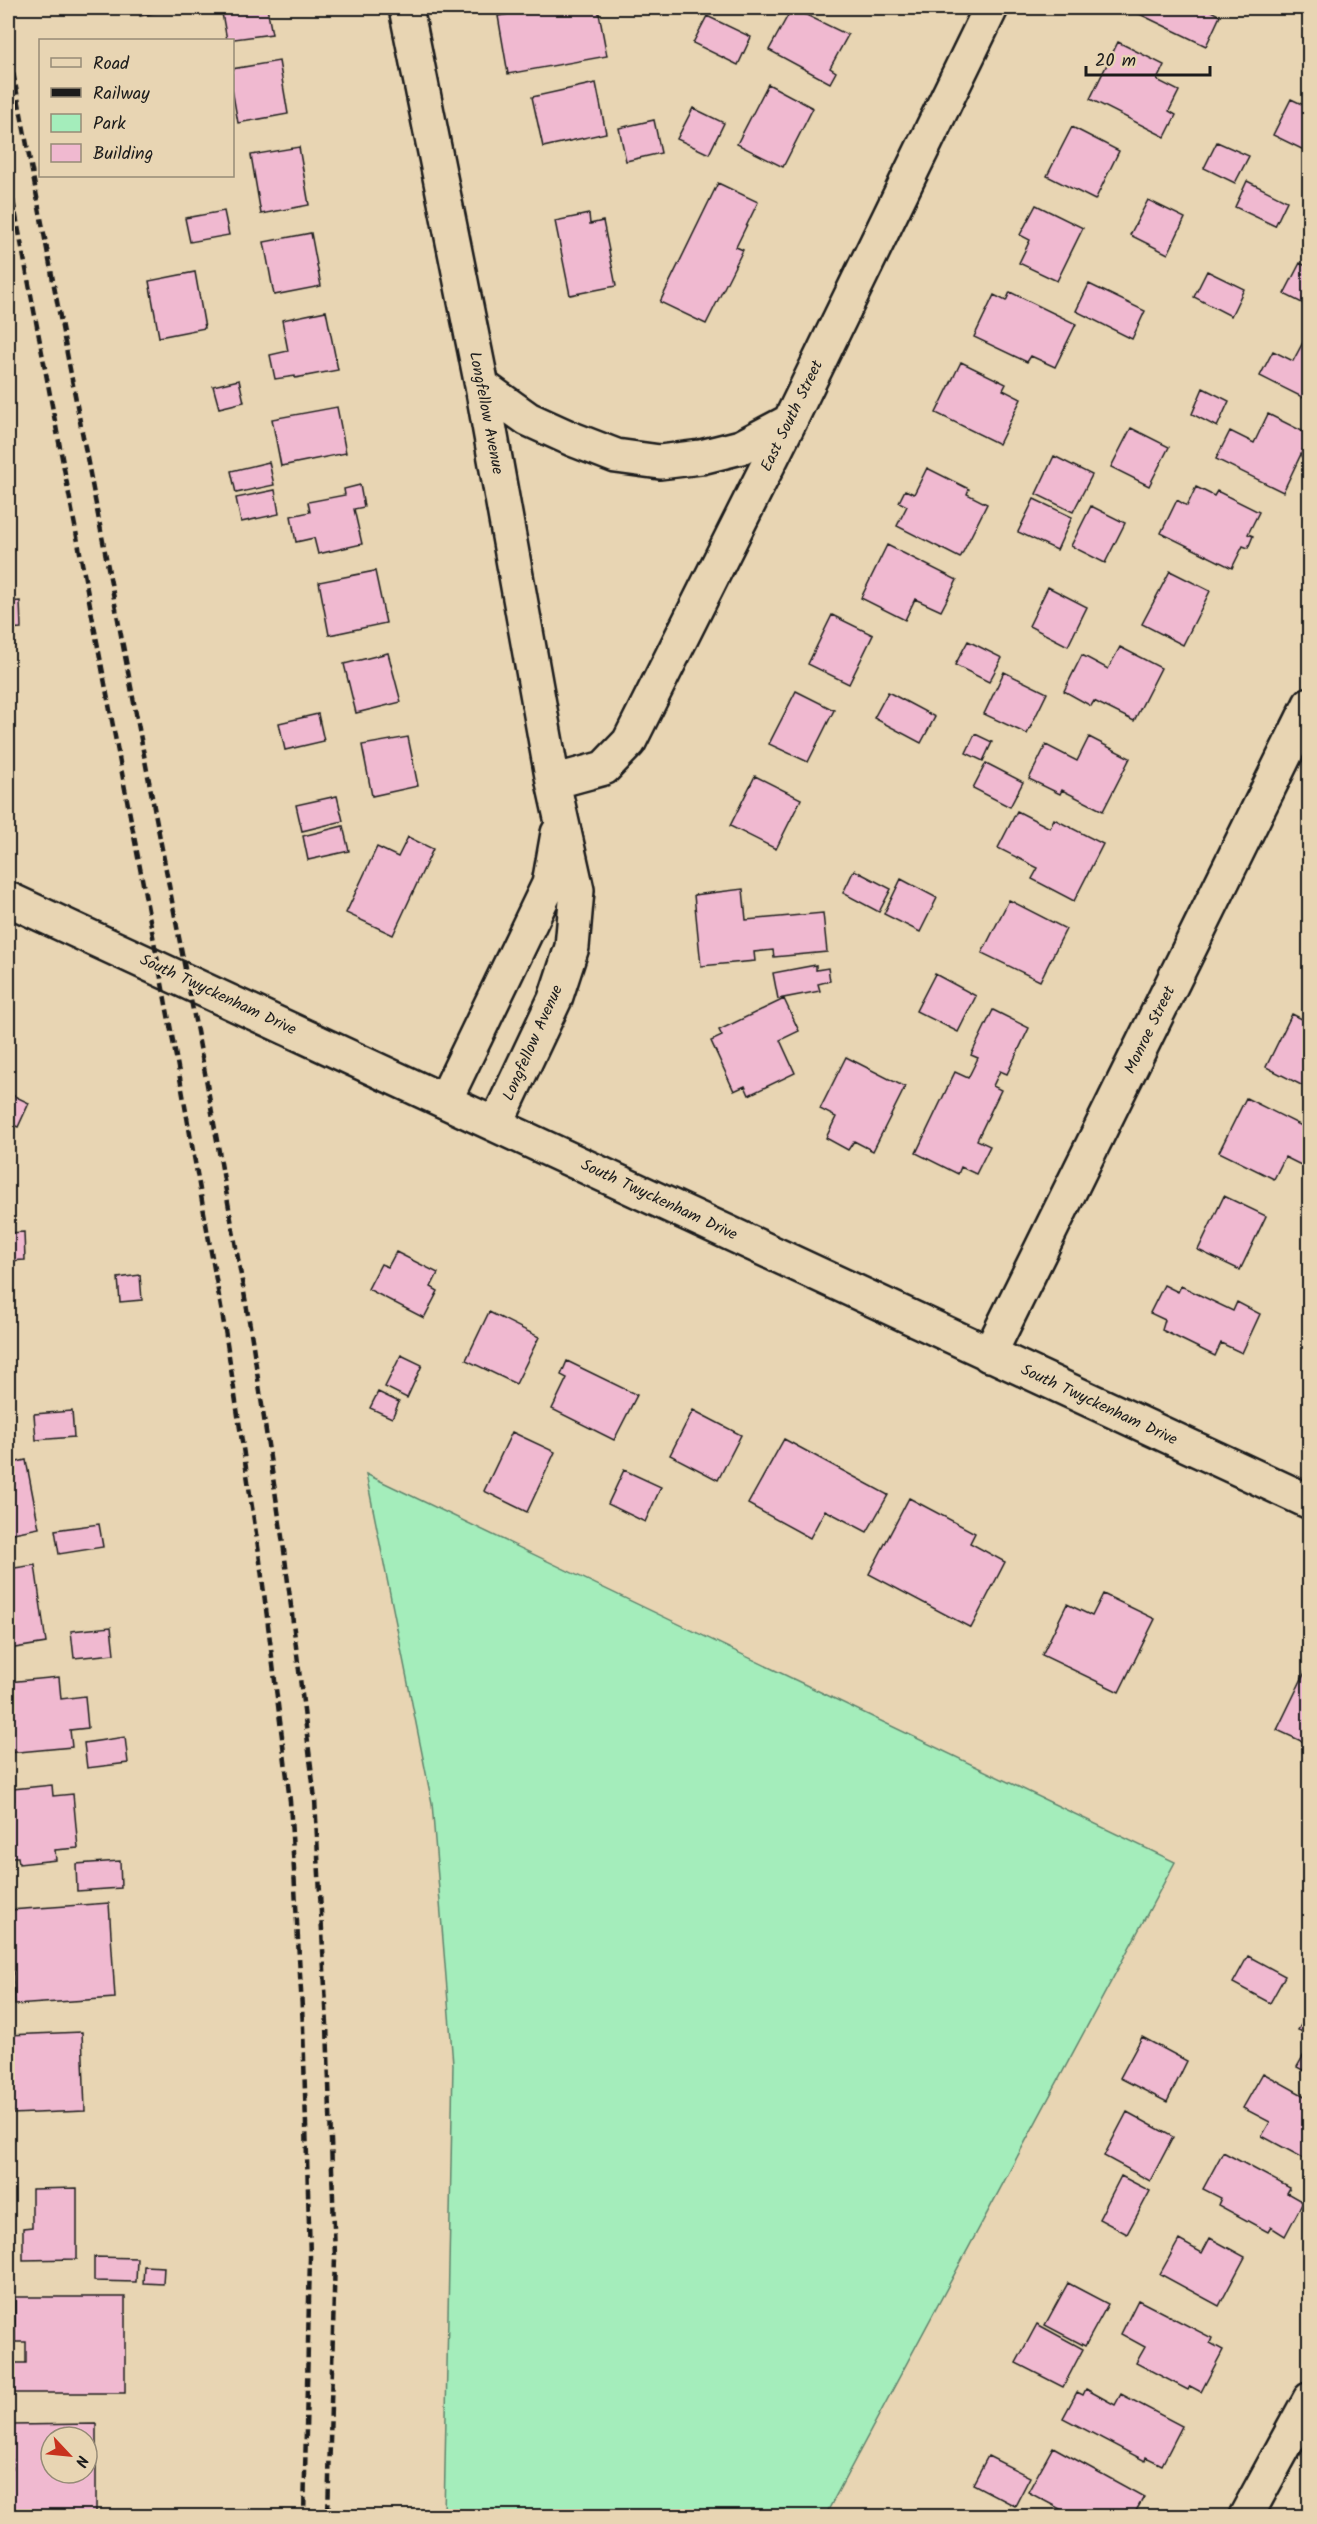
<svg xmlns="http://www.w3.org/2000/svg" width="1317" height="2524" font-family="Kalam,sans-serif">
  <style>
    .green { fill: #a4edbb; stroke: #60846c; stroke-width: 1.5 }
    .building { fill: #f0b9d0; stroke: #1c1c1c; stroke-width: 1.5; fill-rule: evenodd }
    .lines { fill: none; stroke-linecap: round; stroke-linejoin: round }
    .minor-casing { stroke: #1c1c1c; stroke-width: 38 }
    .minor { stroke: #e8d5b3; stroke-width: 33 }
    .rail { stroke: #1c1c1c; stroke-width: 4.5; stroke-dasharray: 9 4.5; stroke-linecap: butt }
    .labels { text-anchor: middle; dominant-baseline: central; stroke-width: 6; stroke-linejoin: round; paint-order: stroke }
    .street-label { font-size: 16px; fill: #1c1c1c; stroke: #e8d5b3 }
  </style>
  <rect width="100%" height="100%" fill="#e8d5b3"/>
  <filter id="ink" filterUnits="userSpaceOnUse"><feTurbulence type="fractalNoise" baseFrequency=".0167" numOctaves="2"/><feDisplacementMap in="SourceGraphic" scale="12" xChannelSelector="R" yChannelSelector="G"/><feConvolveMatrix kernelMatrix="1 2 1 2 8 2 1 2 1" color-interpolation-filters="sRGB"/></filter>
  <g filter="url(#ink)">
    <path class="green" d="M366,1474L1175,1862L825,2516H444L453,2064L432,1803Z"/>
    <path class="building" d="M138,8H176L140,16Z
      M221,8H267L272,34L227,40Z
      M546,8H598L607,56L508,74L498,16Z
      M792,8L848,35L830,68L836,72L830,83L769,50Z
      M1127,8H1210L1209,10L1220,16L1206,46Z
      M707,16L751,37L738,65L693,43Z
      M1118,42L1164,65L1157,80L1179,91L1169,111L1176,115L1165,137L1090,99Z
      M279,61L288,114L238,123L232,89V69Z
      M596,83L606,133L543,147L532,97Z
      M768,84L813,108L783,167L737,144Z
      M1291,99L1310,108V153L1273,135Z
      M693,108L724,123L709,154L677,139Z
      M654,120L661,153L626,161L619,128Z
      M1072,127L1119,151L1095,200L1047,176Z
      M1217,142L1249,156L1235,183L1204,168Z
      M299,147L309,205L261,214L251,155Z
      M1247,181L1287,201L1275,226L1235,207Z
      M718,183L758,202L736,247L743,250L706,324L660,302Z
      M1148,200L1185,218L1168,254L1130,235Z
      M1036,205L1083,228L1057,281L1019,263L1030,240L1020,235Z
      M224,211L229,235L190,242L185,218Z
      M589,214L590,224L603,221L616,286L570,295L555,221Z
      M311,233L321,286L274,295L264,242Z
      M1300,263L1310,268V307L1284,294Z
      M1207,271L1244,289L1231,316L1194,297Z
      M195,272L205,328L159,337L149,281Z
      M1089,284L1145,311L1132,339L1076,311Z
      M1010,292L1076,324L1055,367L1031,356L1027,362L974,337L994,295L1006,301Z
      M326,311L338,370L295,378V376L275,379L270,355L288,351L282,320Z
      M1308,333L1310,334V401L1260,376L1273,351L1293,361Z
      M961,362L1006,384L1003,390L1021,399L999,444L936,413Z
      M239,380L244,402L219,408L213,386Z
      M1203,388L1229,401L1217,427L1192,414Z
      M337,407L346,453L281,466L272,419Z
      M1268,414L1310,435L1283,492L1216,459L1230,431L1254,443Z
      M1131,428L1169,447L1149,486L1111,467Z
      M1054,456L1092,475L1073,512L1036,494Z
      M269,462L274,485L236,493L231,471Z
      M927,468L969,489L967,494L987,504L960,558L897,526L907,506L899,502L905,490L914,494Z
      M360,485L364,507L354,509L362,544L318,554L314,538L296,542L291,516L310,512L308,502L345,495L344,489Z
      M1196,487L1214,496L1217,491L1259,512L1248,534L1253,536L1248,548L1243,546L1232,568L1161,533L1177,500L1187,506Z
      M275,490L279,514L241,522L236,498Z
      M1034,499L1072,517L1057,550L1018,532Z
      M1091,506L1125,523L1105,563L1071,546Z
      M887,545L957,580L941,611L915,599L905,620L861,598Z
      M375,571L386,623L329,635L319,582Z
      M1170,571L1210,591L1183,645L1142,624Z
      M1048,587L1087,607L1068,646L1029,626Z
      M20,601L21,628L8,629V602Z
      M832,615L873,635L849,684L808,664Z
      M968,641L1002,658L989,682L955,665Z
      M1120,647L1161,668L1134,721L1094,701L1091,706L1064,691L1082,655L1108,669Z
      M388,653L401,702L356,713L344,664Z
      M1004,672L1047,693L1027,734L984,714Z
      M796,691L834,710L808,762L769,744Z
      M888,692L935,717L921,743L874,718Z
      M318,714L324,741L285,750L279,723Z
      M975,734L992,742L983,761L966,753Z
      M408,737L418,786L372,796L362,745Z
      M1089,737L1130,758L1103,811L1062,790L1060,794L1029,779L1046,745L1077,761Z
      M986,763L1023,782L1010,807L973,788Z
      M755,776L801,799L776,849L730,826Z
      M337,796L343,821L302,831L296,805Z
      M1017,811L1050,828L1054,819L1103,844L1074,901L1032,879L1038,868L998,848Z
      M343,826L349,851L308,860L303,836Z
      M408,837L433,849L393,935L346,913L377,847L398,857Z
      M854,870L891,889L879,912L843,893Z
      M901,879L937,898L920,932L884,914Z
      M743,889L746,920L823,913L827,952L774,957L773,950L754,952L755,961L701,966L694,895Z
      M1009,900L1066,929L1040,981L982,953Z
      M816,965V970L828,968L830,981L818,984L820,991L778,999L773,973Z
      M935,974L976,996L958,1032L916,1011Z
      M784,999L799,1031L780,1040L795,1073L749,1095L745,1086L734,1091L711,1041L722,1036L719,1030Z
      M993,1010L1029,1028L1007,1074L1000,1071L993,1086L1001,1090L977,1140L990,1146L976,1174L961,1167L958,1174L916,1153L955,1072L968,1078L978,1058L971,1055Z
      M1292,1014L1310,1023V1083L1307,1088L1266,1067Z
      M846,1057L905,1087L873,1151L854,1141L848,1150L826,1138L836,1117L820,1109Z
      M8,1093L29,1103L18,1127L8,1123Z
      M1246,1098L1310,1130L1309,1169L1285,1157L1274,1179L1219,1152Z
      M1224,1196L1266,1216L1240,1270L1198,1250Z
      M24,1232L25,1260L8,1261V1233Z
      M396,1252L438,1273L431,1287L438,1291L424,1318L368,1289L381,1264L388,1267Z
      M140,1275L142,1300L120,1302L118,1278Z
      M1164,1285L1178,1292L1181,1286L1233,1311L1237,1302L1260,1314L1242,1353L1221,1343L1215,1356L1162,1330L1165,1320L1150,1313Z
      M489,1312L539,1337L516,1384L466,1360Z
      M401,1355L422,1365L407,1398L385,1387Z
      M567,1361L637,1395L614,1440L552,1409L567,1378L561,1375Z
      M378,1392L399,1402L392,1418L370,1408Z
      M693,1410L741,1435L718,1480L670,1455Z
      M72,1411L74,1437L36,1440L34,1414Z
      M512,1432L555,1452L527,1512L484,1491Z
      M784,1439L888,1495L867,1532L825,1510L810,1538L748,1504Z
      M26,1460L39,1528L8,1534V1464Z
      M624,1470L661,1487L645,1522L608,1504Z
      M909,1498L975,1533L970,1543L1005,1562L971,1628L869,1574Z
      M99,1524L103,1547L59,1554L55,1530Z
      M35,1565L46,1643L8,1649V1569Z
      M1103,1594L1155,1619L1119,1692L1042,1655L1067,1604L1092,1616Z
      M111,1627L114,1654L74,1658L71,1631Z
      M1310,1662V1745L1277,1730Z
      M59,1677L61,1699L85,1696L88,1728L70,1730L72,1747L8,1753V1682Z
      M125,1737L128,1763L87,1768L84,1743Z
      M52,1785L53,1796L73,1794L78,1848L55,1850L56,1860L19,1864L18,1857H8V1801L14,1800L13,1789Z
      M120,1861L121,1888L77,1891L76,1864Z
      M109,1903L115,1998L15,2005L10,1910Z
      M1248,1956L1285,1976L1270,2003L1233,1983Z
      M1310,2010V2035L1298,2030Z
      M82,2032L85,2111L11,2114L8,2035Z
      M1142,2037L1187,2061L1167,2102L1120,2078Z
      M1310,2044V2074L1297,2067Z
      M1263,2073L1310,2099V2155L1307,2160L1262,2136L1270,2122L1243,2108Z
      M1127,2112L1173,2137L1150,2181L1104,2156Z
      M1223,2152L1290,2188L1287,2193L1303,2202L1285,2236L1271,2227L1268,2232L1218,2205L1221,2198L1203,2189Z
      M1121,2176L1150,2191L1127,2234L1099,2219Z
      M77,2188V2259L23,2260V2228L32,2227V2189Z
      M1210,2238L1245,2257L1219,2306L1160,2274L1179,2240L1202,2253Z
      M94,2257L137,2258L136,2282L94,2281Z
      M144,2266L164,2267L163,2284L143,2283Z
      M1068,2283L1108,2304L1085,2346L1045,2325Z
      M15,2297H125V2393H14V2363H26V2342H15Z
      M1138,2300L1212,2338L1210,2343L1223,2350L1201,2392L1190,2386L1188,2390L1136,2363L1145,2347L1121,2334Z
      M1037,2324L1083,2349L1063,2387L1016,2363Z
      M1086,2389L1115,2405L1121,2394L1182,2426L1162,2465L1146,2457L1145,2461L1063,2418L1077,2392L1083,2395Z
      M96,2424V2516H11V2425ZM51,2437H87V2473H51Z
      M1053,2447L1144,2497L1133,2516H1073L1028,2492Z
      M988,2456L1030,2477L1015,2506L973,2484Z"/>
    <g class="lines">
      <defs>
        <path id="minor" d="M406,8L482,386L553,782L577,890L572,947L555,999L496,1124
          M482,386L528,419L572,439L616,456L660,462L701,457L741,447L790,421
          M553,782L604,768L629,742L790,421L991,8
          M8,899L1310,1502
          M445,1100L549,884L558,833
          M989,1355L1310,704
          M1246,2516L1310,2399"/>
      </defs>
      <use href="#minor" class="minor-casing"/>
      <use href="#minor" class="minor"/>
      <path class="rail" d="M8,46L205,1073L250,1326L284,1550L315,1799L327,2025L335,2256L328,2516
        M8,174L180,1078L225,1330L259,1553L290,1801L303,2026L310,2257L304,2516"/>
    </g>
  </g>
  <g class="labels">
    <g class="street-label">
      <text transform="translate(486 413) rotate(79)">Longfellow Avenue</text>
      <text transform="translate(792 416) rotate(-64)">East South Street</text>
      <text transform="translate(218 995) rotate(25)">South Twyckenham Drive</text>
      <text transform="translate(1150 1030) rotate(-64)">Monroe Street</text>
      <text transform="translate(533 1043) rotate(-66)">Longfellow Avenue</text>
      <text transform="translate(659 1200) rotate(25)">South Twyckenham Drive</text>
      <text transform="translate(1099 1405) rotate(25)">South Twyckenham Drive</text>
    </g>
  </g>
  <rect width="1317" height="2524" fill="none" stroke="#e8d5b3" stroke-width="30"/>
  <rect x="15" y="15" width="1287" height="2494" fill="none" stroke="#1c1c1c" stroke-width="2" filter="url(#ink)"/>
  <rect x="39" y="39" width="195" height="138" fill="#e8d5b3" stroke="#968b77" stroke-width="1.5"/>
  <rect x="51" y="58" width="30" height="9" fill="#e8d5b3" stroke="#968b77" stroke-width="1.5"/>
  <text x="93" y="69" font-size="18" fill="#1c1c1c">Road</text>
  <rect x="51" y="88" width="30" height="9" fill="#1c1c1c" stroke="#968b77" stroke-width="1.5"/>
  <text x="93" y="99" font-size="18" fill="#1c1c1c">Railway</text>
  <rect x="51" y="114" width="30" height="18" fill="#a4edbb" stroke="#968b77" stroke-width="1.5"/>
  <text x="93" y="129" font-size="18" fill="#1c1c1c">Park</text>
  <rect x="51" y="144" width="30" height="18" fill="#f0b9d0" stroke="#968b77" stroke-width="1.5"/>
  <text x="93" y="159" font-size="18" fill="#1c1c1c">Building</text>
  <g transform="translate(69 2455) rotate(116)"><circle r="28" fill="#e8d5b3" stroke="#968b77" stroke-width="1.5"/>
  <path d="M0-4.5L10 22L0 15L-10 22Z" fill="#c8321e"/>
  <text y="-9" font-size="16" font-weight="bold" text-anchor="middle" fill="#1c1c1c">N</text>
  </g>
  <path d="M1086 66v9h124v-9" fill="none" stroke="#1c1c1c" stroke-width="3"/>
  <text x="1095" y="66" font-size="18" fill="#1c1c1c" stroke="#e8d5b3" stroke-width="4.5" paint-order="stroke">20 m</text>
</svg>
